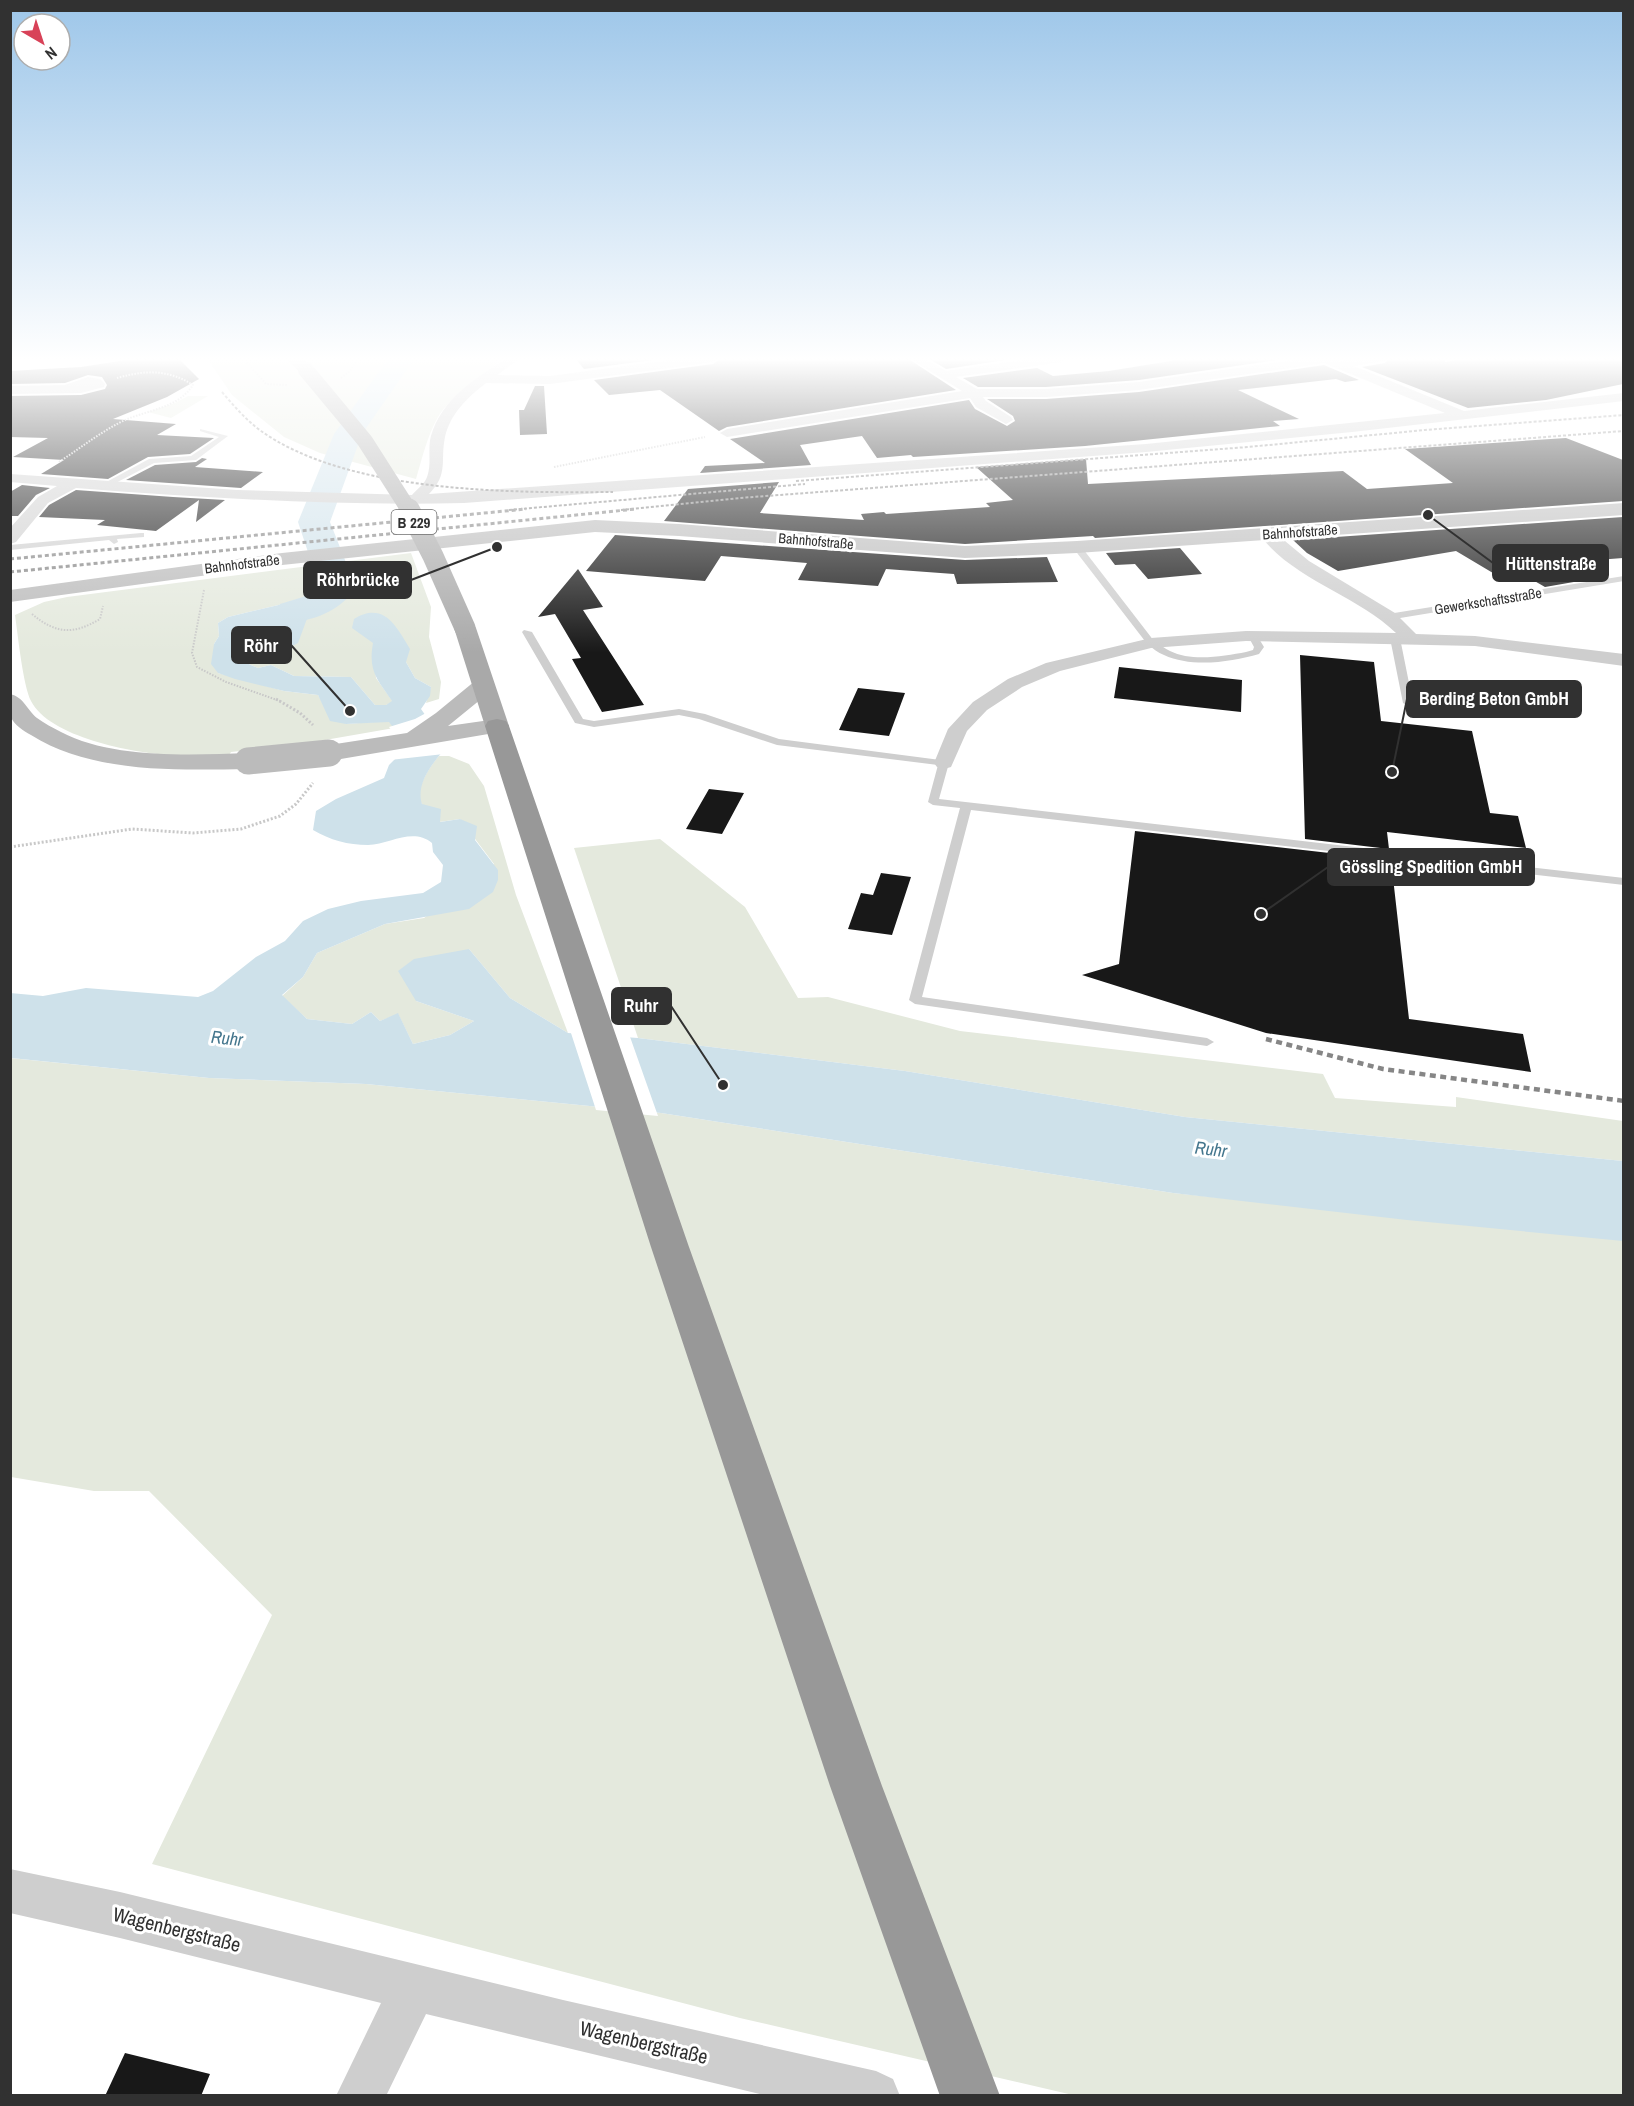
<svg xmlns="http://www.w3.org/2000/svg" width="1634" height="2106" font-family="'Archivo Narrow',sans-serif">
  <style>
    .green { fill: #e4e9dd }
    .water { fill: #cee1ea }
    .pier { fill: #fff }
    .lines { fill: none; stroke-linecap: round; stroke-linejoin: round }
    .river { fill: #cee1ea; fill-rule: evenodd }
    .building { fill: #181818 }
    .path-far1 { stroke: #c8c8c8; stroke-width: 2; stroke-dasharray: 1.5 1.5; stroke-linecap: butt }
    .path { stroke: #c8c8c8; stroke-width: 3; stroke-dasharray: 2 2; stroke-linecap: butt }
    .lane { fill: #cecece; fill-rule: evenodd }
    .street { fill: #cecece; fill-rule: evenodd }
    .secondary { fill: #bbb; fill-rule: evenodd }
    .primary { fill: #a9a9a9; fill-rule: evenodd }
    .highway { fill: #989898; fill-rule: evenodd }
    .rail-far2 { stroke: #868686; stroke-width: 2; stroke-dasharray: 3 2; stroke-linecap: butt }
    .rail-far1 { stroke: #868686; stroke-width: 3; stroke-dasharray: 4 3; stroke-linecap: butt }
    .rail { stroke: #868686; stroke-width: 4.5; stroke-dasharray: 6 4.5; stroke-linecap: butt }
    .secondary-bridge { stroke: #bbb; stroke-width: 27 }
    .primary-bridge-far1 { stroke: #a9a9a9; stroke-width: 16 }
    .primary-bridge { stroke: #a9a9a9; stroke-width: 21 }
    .labels { text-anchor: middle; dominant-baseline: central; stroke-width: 6; stroke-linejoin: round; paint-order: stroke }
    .far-street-label { font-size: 14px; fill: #313131; stroke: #fff }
    .shield { fill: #fff; stroke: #6f6f6f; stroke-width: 1.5 }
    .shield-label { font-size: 15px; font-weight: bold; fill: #313131 }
    .water-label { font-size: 18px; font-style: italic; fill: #44768d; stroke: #fff }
    .near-street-label { font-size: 20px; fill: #313131; stroke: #fff }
    .leader { fill: none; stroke: #313131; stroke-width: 2 }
    .callout-dot { fill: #313131; stroke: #fff; stroke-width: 2 }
    .callout { fill: #313131; stroke: #313131; stroke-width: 2 }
    .callout-label { font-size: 18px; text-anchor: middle; font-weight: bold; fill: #fff }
  </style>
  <rect width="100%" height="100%" fill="#fff"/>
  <path class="green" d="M207,358H505C484,372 451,396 438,417C427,436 422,459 416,479L320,453L284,437L232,395Z
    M188,396H208L171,418L148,412L175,403Z
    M411,553L431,607L429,637L441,682L439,699L426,703L431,687L415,678L406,662L373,642L376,678L393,702L386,705H375L351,677L294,676L271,665L258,668L242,661V649C253,638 257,639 270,634C297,625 341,604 361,585L314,566L316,594L304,599L228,617L218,623L219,636L214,644L218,673L284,691L318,695L323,704L346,724L389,721L394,728L302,744L231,752L229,755C209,755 189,756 169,755C133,753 49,737 31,701C23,685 18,636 15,615L44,602L67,597Z
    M439,756H449L469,764L484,786L516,895L568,1033L510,998L469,949L416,1001L474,1021L450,1035L413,1044L398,1014L380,1021L371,1012L352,1024L307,1019L282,996L303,977L317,953L385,924L424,918L494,864L460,819L439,822C434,817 426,811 422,804C413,791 430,766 439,756Z
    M660,839L745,907L798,998L828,997L960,1031L1323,1074L1335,1098L1456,1107V1097L1623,1121V1161L1185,1117L905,1071L638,1038L574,848Z
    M10,1058L209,1078L366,1084L661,1113L1173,1193L1623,1240V2095H1073L740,2018L152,1864L272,1615L149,1491H94L11,1477Z"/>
  <path class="water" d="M345,564L362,585L349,597L308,616L298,643L285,650L270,635L253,639L242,649V661L258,668L271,665L294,676L351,677L375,705H386L392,701C377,679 368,671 373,643L352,628L354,619C384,601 396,626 410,649L406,662L415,678L431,687L430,696L421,709L447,746C434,762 415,783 422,804L441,809L440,822L460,819L477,826L475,840L498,870V880L493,892L469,909L385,924L317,953L303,977L282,995L307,1019L352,1024L371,1012L380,1021L398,1013L413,1044L450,1035L474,1021L416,1001L398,971L414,959L469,949L510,998L568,1033L638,1038L905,1071L1185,1117L1623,1161V1241L1407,1220L1173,1193L661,1113L366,1084L209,1078L11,1058L10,993L43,996L86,988L198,997L213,991L256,957L285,941L303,921L328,909L361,901L423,893L441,882L443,865L433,852L432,843C413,827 390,844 368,845C348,845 330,840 313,830L316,811L336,799L384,778L389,765L401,753L398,734L389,722L346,724L330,721L318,695L284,691L235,679L218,673L211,664L214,644L219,636L218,623L228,617L304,599L315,594L314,566Z"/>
  <path class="pier" d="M426,713L445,725L449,748L444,754L390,760L397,752L395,735L389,727L415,719Z
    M570,1030L629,1034L658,1116L596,1110Z"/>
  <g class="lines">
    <path class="river" d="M384,358H410L412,362L362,434L330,522L356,588C340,611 307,626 280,620L275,612L280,604L303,597L319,585L298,522L334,434L386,362Z"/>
  </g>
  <path class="building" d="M139,358H178L199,379L167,397L113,419L176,424L157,435L214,438L190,454L148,457L108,479L41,474L64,460L13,457L48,438L10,437V396L81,395L105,389L107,385L102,377L88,375L65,383L10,384V371L81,367Z
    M575,358H668L584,369Z
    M721,358H907L956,390L727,427L719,431L660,390L609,395L594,380L713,364Z
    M928,358H1018L946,369Z
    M1189,358H1291L1139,380L1046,387H978L963,378L1037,368L1053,376L1109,371Z
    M1389,358H1444L1445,362L1471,358H1623V384L1546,400L1468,408L1362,367L1385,363Z
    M1324,365L1359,380L1345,382L1336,379L1238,390L1299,419L1273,421L1280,426L1085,446L913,457L911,455L877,458L862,436L800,445L811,465L700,473L705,466L765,463L730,439L969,400L975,409L1007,426L1015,421L1013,416L987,399H1046L1139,392Z
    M535,386H544L547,434L520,435L519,410H524Z
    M1566,438L1623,460V501L1095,538L1093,536L965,544L664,521L688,489L779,482L760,513L864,520L861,514L884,512L886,514L990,507L986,503L1013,500L976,467L1086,459L1088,484L1343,471L1367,489L1453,483L1405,449Z
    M202,458L207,459L195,467L263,472L241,488L126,480L155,465L196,462Z
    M22,485L50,488L36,495L18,516H10V492Z
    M76,490L173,497L225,500L196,522L199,500L156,531L97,525L105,520L39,517L49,505Z
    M1623,517V558L1571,562L1594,574L1586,576L1591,579L1545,587L1519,572L1498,576L1456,551L1338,571L1307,553L1293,540Z
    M615,535L965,560L1047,557L1058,582L957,584L954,574L886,569L878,586L798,580L807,563L721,556L705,581L586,571Z
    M1180,548L1202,574L1148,579L1135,564L1115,565L1106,553Z
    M578,569L603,607L583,610L644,705L602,712L572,659L581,658L555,614L538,617Z
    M1300,655L1374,662L1381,721L1472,731L1490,813L1518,816L1526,848L1387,832L1389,849L1305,839Z
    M1119,667L1242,680L1241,712L1114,698Z
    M858,688L905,693L889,736L839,730Z
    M709,789L744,793L722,834L686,829Z
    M1135,831L1391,860L1409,1019L1523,1034L1531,1072L1266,1033L1082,975L1119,964Z
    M881,873L911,877L892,935L848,929L861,893L873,895Z
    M125,2053L210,2074L201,2096H105Z"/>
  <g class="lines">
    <path class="path-far1" d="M243,358L266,384L287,385
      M341,378L350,371L356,360
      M59,462C79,449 98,434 119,423C143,410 177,410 193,385C168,369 145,370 117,378
      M554,467L705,437
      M204,590L192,653L197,667L226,682L280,701
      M32,614C56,634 73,635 100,619L103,606"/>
    <path class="path" d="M276,699L300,713L313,725
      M10,847L132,829L193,833L241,829L280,816L296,804L313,783"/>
    <path class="lane" d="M200,429L228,436L196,460L154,463L106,488L99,486L149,459L191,456L219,437L200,431Z
      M141,533H144V537L117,539L118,542L114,544L109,540L10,550V545Z
      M1074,545H1080L1154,641C1160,644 1165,649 1170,651C1192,662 1224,656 1246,652L1253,650L1254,647L1248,636L1253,633L1256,634L1264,647L1259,654C1231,662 1192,668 1164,655C1158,653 1153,648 1148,645L1074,549Z
      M1624,576V581L1388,620L1384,617L1388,614Z
      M524,630L532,632L583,719L594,721L679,709L705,714L779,739L948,761L949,763L939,799L1624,878V885L971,810L922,997L1207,1038L1214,1042L1207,1046L915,1004L909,1000L960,808L933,805L928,802L938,765L777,745L699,719L679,715L594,727L575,723L522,632Z
      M1395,635L1400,638L1413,703L1408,706L1403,703L1390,638Z"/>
    <path class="street" d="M507,358H521L497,375L550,376L685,358H719L713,362L550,384L486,383C468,397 450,414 445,437C440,461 449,474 429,494L1146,444L1445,413L1324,363L1139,390L1046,397H983L986,401L1011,417L1013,420L1006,424L976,407L970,398L727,437L720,433L727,429L962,391L909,358H924L946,371L1036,358H1068L1062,362L956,377L977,389H1046L1139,382L1307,358H1334L1341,361L1360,358H1387L1385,361L1354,366L1464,411L1624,393V401L1352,432L1146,452L464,503C335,506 206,498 76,488L48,503L16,542L10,544V528L38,497L57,486L10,482V474L237,490L412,495C416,490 422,486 425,481C433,468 427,450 431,436C441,399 477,377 507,358Z
      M88,377L100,379L105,384L104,387L81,393L10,394V386L65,385Z
      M1267,529L1273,531L1309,561L1395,613L1416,634L1475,636L1624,654V666L1475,646L1246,641L1151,648L1060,671L1022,687L987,710L967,731L951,767L944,769L937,767L934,763L948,729L973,702L1008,679L1046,663L1151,638L1246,631L1396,633C1356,594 1293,580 1259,534Z
      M10,1869L120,1892L563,2000L876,2071L893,2079L900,2096H768L426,2014L386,2096H336L381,2003L120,1938L10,1913Z"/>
    <path class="secondary" d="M1624,503V515L1077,553L965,558L679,536L595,532L282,565L10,602V590L282,553L595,520L679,524L965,546L1077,541Z
      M483,679L491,681L495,686L491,691L448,726L497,719L506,721L509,726L506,731L329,761L320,758L316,753L320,748L329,745L407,733L436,713L475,681Z
      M10,694C24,697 27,710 37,718C44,723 53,728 61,732C112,759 191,755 248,753L257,756L261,761L257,766L248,769C178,770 93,774 31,735C24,731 14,725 11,717C8,711 10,700 10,694Z"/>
    <path class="primary" d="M285,358H302L314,370L311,373H301Z
      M465,621L473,623L476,628L509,726L506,731L497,733L488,731L485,726L454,628L457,623Z"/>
    <path class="highway" d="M497,719L506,721L509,726L689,1247L882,1786L1000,2096H940L830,1786L651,1247L485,726L488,721Z"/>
    <path class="rail-far2" d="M222,392C234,406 246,420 261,431C349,493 509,493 613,492
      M796,481L1248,447L1425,430L1624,415
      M509,510L805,484
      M621,510L740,498L1624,431"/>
    <path class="rail-far1" d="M10,559L526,509
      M10,572L636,509"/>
    <path class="rail" d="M1266,1039L1383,1069L1624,1101"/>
    <path class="secondary-bridge" d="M248,761L329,753"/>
    <path class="primary-bridge-far1" d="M306,370L365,441L409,510"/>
    <path class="primary-bridge" d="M409,509L433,556L465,628"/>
  </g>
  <linearGradient id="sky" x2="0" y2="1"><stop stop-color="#9dc6e9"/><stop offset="0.55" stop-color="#fff"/><stop offset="1" stop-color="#fff" stop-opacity="0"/></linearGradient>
  <rect width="1634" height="653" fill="url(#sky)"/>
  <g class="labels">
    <g class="far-street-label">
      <text transform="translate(1300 532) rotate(-4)">Bahnhofstraße</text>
      <text transform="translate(816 541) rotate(5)">Bahnhofstraße</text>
      <text transform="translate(242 564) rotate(-7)">Bahnhofstraße</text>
      <text transform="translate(1488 601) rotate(-9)">Gewerkschaftsstraße</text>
    </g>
    <rect class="shield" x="391.5" y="510" width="45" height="24" rx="4.5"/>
    <g class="shield-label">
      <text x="414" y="522">B 229</text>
    </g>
    <g class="water-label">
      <text transform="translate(227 1038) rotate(6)">Ruhr</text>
      <text transform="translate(1211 1149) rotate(7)">Ruhr</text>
    </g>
    <g class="near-street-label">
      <text transform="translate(177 1929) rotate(14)">Wagenbergstraße</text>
      <text transform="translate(644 2042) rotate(13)">Wagenbergstraße</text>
    </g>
  </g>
  <path class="leader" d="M1428 515L1493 563M497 547L411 580M350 711L291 645M1392 772L1407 699M1261 914L1328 867M723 1085L671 1006"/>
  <g class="callout-dot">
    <circle cx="1428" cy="515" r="6"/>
    <circle cx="497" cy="547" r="6"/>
    <circle cx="350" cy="711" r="6"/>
    <circle cx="1392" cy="772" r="6"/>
    <circle cx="1261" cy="914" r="6"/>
    <circle cx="723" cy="1085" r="6"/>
  </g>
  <g class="callout">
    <rect x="1493" y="545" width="115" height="36" rx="6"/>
    <rect x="304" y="562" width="107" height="36" rx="6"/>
    <rect x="232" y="627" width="59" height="36" rx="6"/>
    <rect x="1407" y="681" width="174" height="36" rx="6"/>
    <rect x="1328" y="849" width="206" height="36" rx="6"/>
    <rect x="612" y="988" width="59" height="36" rx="6"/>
  </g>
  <g class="callout-label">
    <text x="1551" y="570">Hüttenstraße</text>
    <text x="358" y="586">Röhrbrücke</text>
    <text x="261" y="652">Röhr</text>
    <text x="1494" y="705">Berding Beton GmbH</text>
    <text x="1431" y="873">Gössling Spedition GmbH</text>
    <text x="641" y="1012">Ruhr</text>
  </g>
  <rect width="1634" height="2106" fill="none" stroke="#313131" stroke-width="24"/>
  <g transform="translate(42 42) rotate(141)"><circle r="28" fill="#ffffff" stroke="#adadad" stroke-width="1.5"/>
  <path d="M0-4.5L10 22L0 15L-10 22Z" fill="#d84258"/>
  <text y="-9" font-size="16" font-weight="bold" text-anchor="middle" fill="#313131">N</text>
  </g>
</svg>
